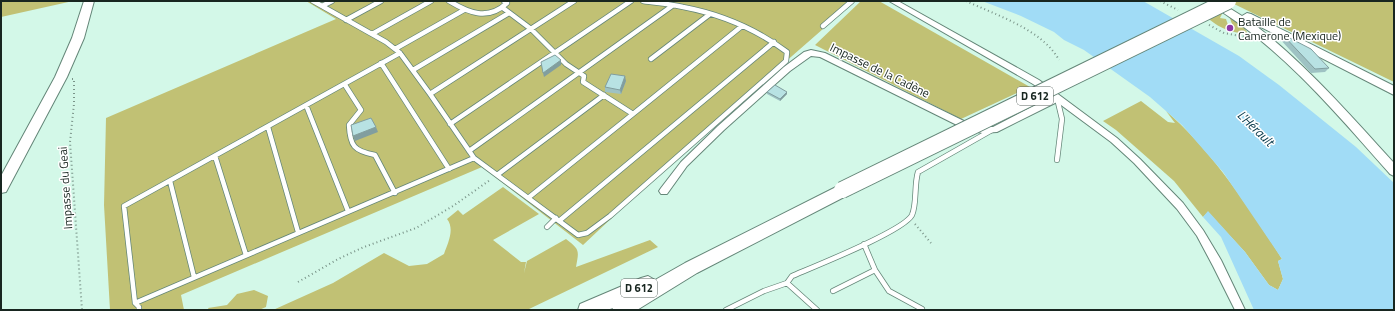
<svg xmlns="http://www.w3.org/2000/svg" width="1395" height="311" font-family="'Titillium Web',sans-serif">
  <style>
    .green { fill: #c1c174 }
    .water { fill: #a1dcf6 }
    .lines { fill: none; stroke-linecap: round; stroke-linejoin: round }
    .service-casing { stroke: #648678; stroke-width: 6 }
    .minor-casing { stroke: #648678; stroke-width: 2 }
    .tertiary-casing { stroke: #648678; stroke-width: 2 }
    .secondary-casing { stroke: #648678; stroke-width: 2 }
    .trunk-casing { stroke: #648678; stroke-width: 2 }
    .path { stroke: #7a9489; stroke-width: 2; stroke-dasharray: 1 3; stroke-linecap: butt }
    .service { stroke: #fff; stroke-width: 4.5 }
    .minor { fill: #fff; fill-rule: evenodd }
    .tertiary { fill: #fff; fill-rule: evenodd }
    .secondary { fill: #fff; fill-rule: evenodd }
    .trunk { fill: #fff; fill-rule: evenodd }
    .trunk-bridge-casing { stroke: #648678; stroke-width: 18; stroke-linecap: butt }
    .trunk-bridge { stroke: #fff; stroke-width: 16 }
    .wall { fill: #9ec2c3 }
    .shaded-wall { fill: #819e9f }
    .building { fill: #b8e2e3; stroke: #819e9f }
    .poi-dot { fill: #8e39a7; stroke: #fff; stroke-width: 1.5 }
    .labels { text-anchor: middle; dominant-baseline: central; stroke-width: 3; stroke-linejoin: round; paint-order: stroke }
    .shield { fill: #fff; stroke: #5d6763; stroke-width: 1 }
    .shield-label { font-size: 11px; font-weight: bold; fill: #182620 }
    .poi-label { font-size: 12px; fill: #182620; stroke: #fff; text-anchor: start }
    .street-label { font-size: 12px; fill: #182620; stroke: #fff }
    .water-label { font-size: 13px; font-style: italic; fill: #033648; stroke: #fff }
  </style>
  <rect width="100%" height="100%" fill="#d3f8e8"/>
  <path class="green" d="M1,1H73L1,17Z
    M306,1H855L682,152L583,245L482,167L181,295L184,310H110L104,205L106,118L336,19Z
    M861,1H879L1030,87L961,119L815,45Z
    M1236,1H1394V82L1232,3Z
    M1216,10L1222,14L1220,18L1226,19L1228,25L1226,26V28L1231,30L1234,29L1229,16L1244,28L1247,32L1246,34C1231,32 1221,29 1210,20L1209,13Z
    M1141,101L1168,122L1175,123L1166,111C1213,152 1248,206 1282,259L1278,261L1283,279L1278,290L1269,285L1245,252L1208,212L1203,217L1174,181L1116,130L1103,121Z
    M503,187L539,214L493,240L521,262H526L524,273L527,261L566,239C580,250 579,250 576,267L650,240L658,247L527,310H273L333,283L384,253L409,266L427,264L444,254C448,243 455,229 447,219L458,210L463,215Z
    M254,290L268,296L266,307L259,310H209L208,308L227,305L237,294Z"/>
  <path class="water" d="M982,1H1143L1239,56L1279,85L1356,147L1394,183V310H1254L1221,237L1203,217L1208,211L1245,252L1269,285L1278,290L1283,279L1278,261L1282,259L1223,172L1182,125L1150,97L1084,50L1064,40L1054,32L1021,16Z"/>
  <g class="lines">
    <defs>
      <path id="service" d="M313,1L386,42L400,53
        M449,1C469,13 488,21 507,3L504,1
        M322,6L332,1
        M503,8L531,29L566,64L584,76L583,82L633,114L528,198
        M346,20L381,1
        M823,26L852,1
        M372,34L431,1
        M395,49L464,10
        M651,59L710,14
        M381,63L449,169
        M413,70L509,13
        M345,85L361,110L349,125C350,146 354,151 375,155L395,193
        M430,94L400,53L124,206L135,303L474,158L578,235L587,233L610,216L786,61L787,52C756,29 720,14 683,7C670,4 656,3 643,1
        M1057,98L1062,119L1057,160
        M306,105L348,211
        M633,114L742,26
        M450,124L631,1
        M268,127L298,232
        M469,151L672,6
        M215,156L246,255
        M474,158L430,94L574,1
        M497,175L604,95
        M170,181L194,277
        M559,221L774,42
        M547,227L556,218
        M864,244L875,270L889,291L922,309L921,310
        M787,283L817,310
        M833,291L875,270
        M135,303L139,307V310
        M726,310L764,291L787,283L792,276C813,267 904,231 912,215C917,204 914,185 918,172L992,130"/>
      <path id="minor" d="M889,1H898L1039,80L1117,138L1140,159L1183,203L1203,230L1221,260L1245,310H1235L1213,266L1197,236L1177,209L1134,163L1111,142L1057,102L997,132L982,133L965,129L820,57L811,56L790,71L724,130L687,166L667,194H661L659,191L661,188L681,162L718,126L784,67L804,52L811,50L825,53L970,124L982,127H993L1051,97L1033,84Z"/>
      <path id="tertiary" d="M1210,1H1218L1242,16L1247,13L1251,14L1394,86V95L1251,22C1304,62 1349,114 1394,163V176L1390,174C1336,113 1281,47 1211,5L1209,3Z"/>
      <path id="secondary" d="M84,1H94L84,38L67,77L6,192L1,193V176L55,77L72,38Z"/>
      <path id="trunk" d="M842,184L848,185L850,190L848,195L697,273L637,310H612L613,308L607,310H578L580,304L641,278L648,276L655,280L685,263Z"/>
    </defs>
    <use href="#service" class="service-casing"/>
    <use href="#minor" class="minor-casing"/>
    <use href="#tertiary" class="tertiary-casing"/>
    <use href="#secondary" class="secondary-casing"/>
    <use href="#trunk" class="trunk-casing"/>
    <path class="path" d="M966,1C996,15 1043,30 1059,60
      M1160,1L1178,10
      M1209,25L1224,33L1246,37
      M72,79H74V104L70,142L82,310
      M915,224L931,243
      M298,282L338,259L364,247L416,228L453,206L490,180"/>
    <use href="#service" class="service"/>
    <use href="#minor" class="minor"/>
    <use href="#tertiary" class="tertiary"/>
    <use href="#secondary" class="secondary"/>
    <use href="#trunk" class="trunk"/>
    <defs>
      <path id="trunk-bridge" d="M842,190L1228,1"/>
    </defs>
    <use href="#trunk-bridge" class="trunk-bridge-casing"/>
    <use href="#trunk-bridge" class="trunk-bridge"/>
  </g>
  <path class="wall" d="M1282,34L1329,68L1325,72L1311,73L1279,38Z
    M626,81L621,94L605,92V87Z
    M767,92L787,94L780,101L767,94Z"/>
  <path class="shaded-wall" d="M561,60V65L544,77L543,73Z
    M625,76L626,81L621,94L620,90Z
    M787,92V94L780,101V99Z
    M376,127L378,132L355,141L353,136Z"/>
  <path class="building" d="M1282,34L1311,49L1329,68L1315,69Z
    M555,55L561,60L543,73L541,62Z
    M611,74L625,76L620,90L605,87Z
    M775,85L787,92L780,99L767,92Z
    M371,118L376,127L353,136L351,125Z"/>
  <circle class="poi-dot" cx="1230" cy="28" r="4"/>
  <g class="labels">
    <g class="shield">
      <rect x="1017" y="87" width="36" height="18" rx="3"/>
      <rect x="621" y="279" width="36" height="18" rx="3"/>
    </g>
    <g class="shield-label">
      <text x="1035" y="96">D 612</text>
      <text x="639" y="288">D 612</text>
    </g>
    <g class="poi-label">
      <text x="1238" y="21">Bataille de<tspan x="1238" dy="14">Camerone (Mexique)</tspan></text>
    </g>
    <g class="street-label">
      <text transform="translate(880 70) rotate(26)">Impasse de la Cadène</text>
      <text transform="translate(65 188) rotate(-94)">Impasse du Geai</text>
    </g>
    <g class="water-label">
      <text transform="translate(1256 128) rotate(44)">L'Hérault</text>
    </g>
  </g>
  <rect width="1395" height="311" fill="none" stroke="#182620" stroke-width="4"/>
</svg>
